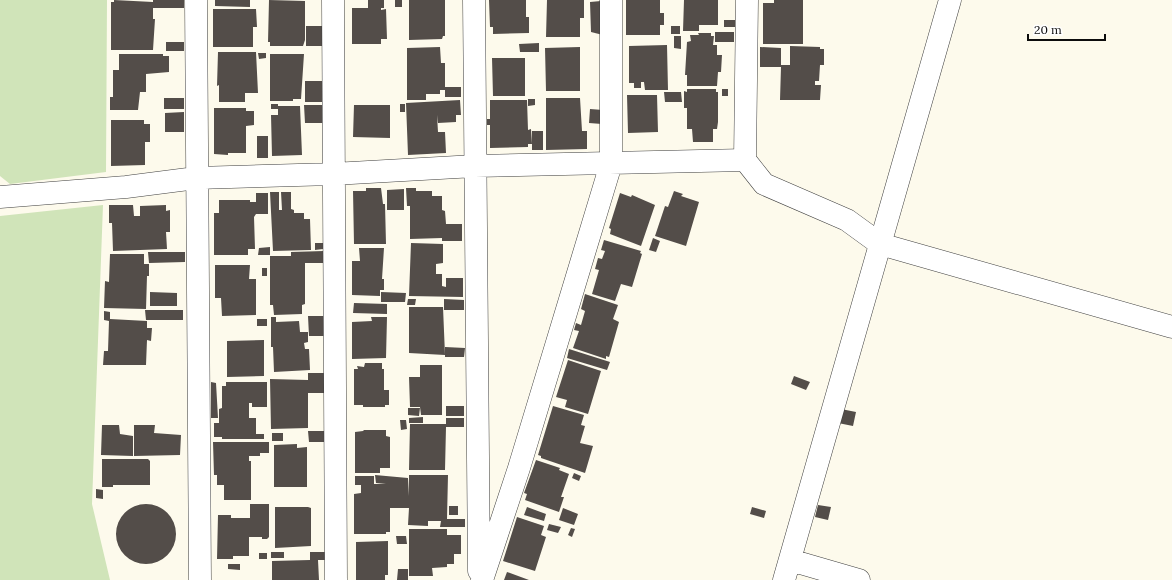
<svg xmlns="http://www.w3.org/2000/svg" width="1172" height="580" font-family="Lora,serif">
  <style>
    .green { fill: #d0e4b9 }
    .building { fill: #534d49 }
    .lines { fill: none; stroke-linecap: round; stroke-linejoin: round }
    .minor-casing { stroke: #3f3f3f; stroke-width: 23 }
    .minor { stroke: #fff; stroke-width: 22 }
  </style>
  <rect width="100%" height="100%" fill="#fdfaec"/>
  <path class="green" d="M0,0H107L106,172L10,184L0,176Z
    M103,205L92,504L110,580H0V216Z"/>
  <path class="building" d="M114,0L153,2V0H184V8H153V19H155L153,50H111V2H114Z
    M215,0H250V7L215,6Z
    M269,0L305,1V40L303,46H270V42H268Z
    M368,0H384V8H381V10L386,9L387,39H381V44H352V8H368Z
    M395,0H402V7H395Z
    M409,0H445V36H443L442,39L409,40Z
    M489,0H526V17H529V33L493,34V27H490Z
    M547,0H584V18H580V37H546Z
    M626,0H660V13H664V25H660V35H626Z
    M684,0H718V25H699V31H683Z
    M774,0H803V44H763V3H774Z
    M601,1L603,35L591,32L590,2Z
    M213,9H256L257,27H253V47H213Z
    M724,20H735V27H724Z
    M306,26H323V46H306Z
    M671,26H680V34H671Z
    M715,32H734V42H715Z
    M698,33H711V36H714L713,45H717V55H722L721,72H718L717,86H687V75H685L687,42L691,41L690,35H699Z
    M674,36H681V49L674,48Z
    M166,42H184V51H166Z
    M539,43V52H520L519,44Z
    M667,45L668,90H645L644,82H641V88H634V83H629V46Z
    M790,46L820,47V49H824V65H820L819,81H815V85H821L820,100H780L781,67H760V47L781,48V65H790Z
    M440,47L441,63H445V87H461V97H445V90H440V94H426V100H407V48Z
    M580,47V91H546L545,48Z
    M218,52H256L258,93H245V102H219V85L217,86Z
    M258,53H266V58L259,59Z
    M119,54H163V56H169V72L146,74V92H140L138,110H110V97H113V70H119Z
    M270,54H304L301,99H293V101H270Z
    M492,58H525V96H493Z
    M305,81H323V102H305Z
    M687,89H716V92H718V122L717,129H713V142H693L692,129H687V108H684V91L687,92Z
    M722,89H728V96H722Z
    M664,92H681L682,102H665Z
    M627,95H657L658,132L628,133Z
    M164,98H184V109H164Z
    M546,98H580L582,131H587V149L546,150Z
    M528,99H535V105L528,106Z
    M460,100L461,115H456V122L438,123L437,115L438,132H445L446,153L408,155L406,103Z
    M490,100H527L528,130L531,129L532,144H528V147L490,148V125H487V119H490Z
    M271,104H278V109H271Z
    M400,104H405V112H400Z
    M304,105H323V123H305Z
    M354,105H390V138L353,137Z
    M278,106H300L302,155L272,156L271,115H278Z
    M214,108H246V111H254V125L246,126V153H228V155L214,154Z
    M590,109L603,110L602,124L589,123Z
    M184,112V132H165V113Z
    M111,120H144V124H150V142H145V165L111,166Z
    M532,131H543V150H532Z
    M257,136H268V158H257Z
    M366,188H381L383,204H385L386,244H354L353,191H366Z
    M406,188H416V191H432V196H442V210L445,211L446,224H462V241H442V238L410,239V206H407Z
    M404,189V210H387V190Z
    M674,191L683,194L681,196L699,202L686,246L655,236L665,206L668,207Z
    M270,192H279V210H282L281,192H291V209L294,210V213H304V219H310L311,250L273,251Z
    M256,193H268V214H256L254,217L255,249H248V255H214V213H219V200H250V202H256Z
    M620,193L631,197L632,195L655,205L641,246L610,234L611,229L609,228Z
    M109,205H133L134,216H140V206L166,205V211L170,210V232H166L167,249L113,251L112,223H109Z
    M653,238L660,241L656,252L649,250Z
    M604,240L641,251L640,253L642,254L632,287L621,284L615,301L592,294L599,270L595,269L598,258L602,259L605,251L601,250Z
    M315,243H323V249L315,250Z
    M411,243L443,244V263L436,264V274H442V286L446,287V278H463V297L409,296Z
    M270,247V255H258L259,248Z
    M359,248H384L382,279H384V290H380V296L352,295V261H360Z
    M324,251V263H305V304L302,305V314L274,315L273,305H270V256H291V252Z
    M148,252H185V262L149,263Z
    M110,254H144V264H149V276H147L146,309L104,308L105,281L109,282Z
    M215,265H250L249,279H256V315L222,316L221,298H215Z
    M262,268H267V276H262Z
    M150,292L177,293V306H150Z
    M381,292L406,293L405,302H381Z
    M585,294L618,305L613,319L619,322L609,357L606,356V359L573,348L579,331L574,330L576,323L581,325L585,311L581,309Z
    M408,299H416L415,305H407Z
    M444,299L464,300V310H444Z
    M354,303L387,304V314L353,313Z
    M409,307H443L445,355L409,353Z
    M145,310H183V320H146Z
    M104,311L110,312V319L147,321V328H152L151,341L147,340L146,365H103L104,351H108L109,321L104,320Z
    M308,316H325V336H309Z
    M271,317H276V325V322L299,321L300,332H308V342L304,343L305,349H309L310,370L274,372L273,347H271Z
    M371,317H387L386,358L352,359V322L372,321Z
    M257,319H267V326H257Z
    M264,340V376L227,377V341Z
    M445,347L465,348L464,357H445Z
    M569,349L610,362L607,370L567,358Z
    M568,360L601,371L588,414L565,407L567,400L556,397Z
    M365,363H382V369H384V390H389V405H385V407H363V405H354V369H358L357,366L364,367Z
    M420,365H442V415H421L420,407H410L409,377H420Z
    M308,373H325L326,393H308V428L271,429L270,379L308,380Z
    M794,376L810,382L806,390L791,384Z
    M211,382L216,383L218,418H211Z
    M226,382H267V407H252V403H249V418H256V434H264V439H222V437H214V423H219V409L222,408V386H226Z
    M446,406H464V416H446Z
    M553,406L584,415L581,425L585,426L580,443L593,446L585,473L541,458V456L538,455Z
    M408,408H420L419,416L408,415Z
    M841,409L856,412L853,426L838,423Z
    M423,417V423H409V418Z
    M446,418H464V427H446L445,470H409L410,424H446Z
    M400,420H406L407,429L401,430Z
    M102,425H119L120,434L133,436V456L101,455Z
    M134,425H155L154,433L181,435L180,455L134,456Z
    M364,430H386V436L390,437V468H380V473H355V432L363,431Z
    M308,431H327V442H309Z
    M272,433H283V441H272Z
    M213,442H269V453H260V456H249V461H251V500H224V485H217V475H214Z
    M297,444V448L307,447V487H274V445Z
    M102,459H148L150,461V485H113V487H102Z
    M536,460L560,468L559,470L569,474L561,497H564L559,512L525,500L527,494L524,493Z
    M574,473L581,476L579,481L572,478Z
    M375,475L408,478L409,496V475H448L447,519H465V527H440L441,521H428V526L408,525L409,508H390V532H386V534H354V494L361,493V485H355V476H374V484H386L376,483Z
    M96,489L103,490V499L96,498Z
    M250,504H269V537L267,539H262V537H249V556H233V559H217L218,515H231V518H250Z
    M116 534a30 30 0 1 1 60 0a30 30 0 1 1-60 0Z
    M818,505L831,507L828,520L815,517Z
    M449,506H458V515H449Z
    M275,507H308L311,508V546L275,548Z
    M527,507L546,514L544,521L524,515Z
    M752,507L766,511L764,518L750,514Z
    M563,508L578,514L574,525L559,520Z
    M517,517L544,526L541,535L546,537L535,571L503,561Z
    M549,524L561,527L558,533L547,530Z
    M571,528L575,529L572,537L568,535Z
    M409,529H447V535H461V554H454V564H447V567L432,568L433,576H409Z
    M396,536H406L407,544H397Z
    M388,541V575H385V580H356V542Z
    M271,552H284V558H271Z
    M310,552H327V560H318L319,580H272V561L310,560Z
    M259,553H267V559H259Z
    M228,564H240V570L228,569Z
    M398,569H408V580H397Z
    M507,572L529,580H504Z"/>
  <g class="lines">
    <defs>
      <path id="minor" d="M196,0L200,580
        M333,0L336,580
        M474,0L479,571
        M747,0L745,160L764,184L847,220L880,244L1172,327
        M0,197L126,187L196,178L333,174L475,166L745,160
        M790,560L859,580
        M482,580L519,468L611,164V0
        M784,580L950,0"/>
    </defs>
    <use href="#minor" class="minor-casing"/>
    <use href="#minor" class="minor"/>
  </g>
  <path d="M1028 34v6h77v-6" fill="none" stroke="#0c0c0c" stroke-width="2"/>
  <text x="1034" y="34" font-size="12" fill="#0c0c0c" stroke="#ffffff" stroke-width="3" paint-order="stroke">20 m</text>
</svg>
